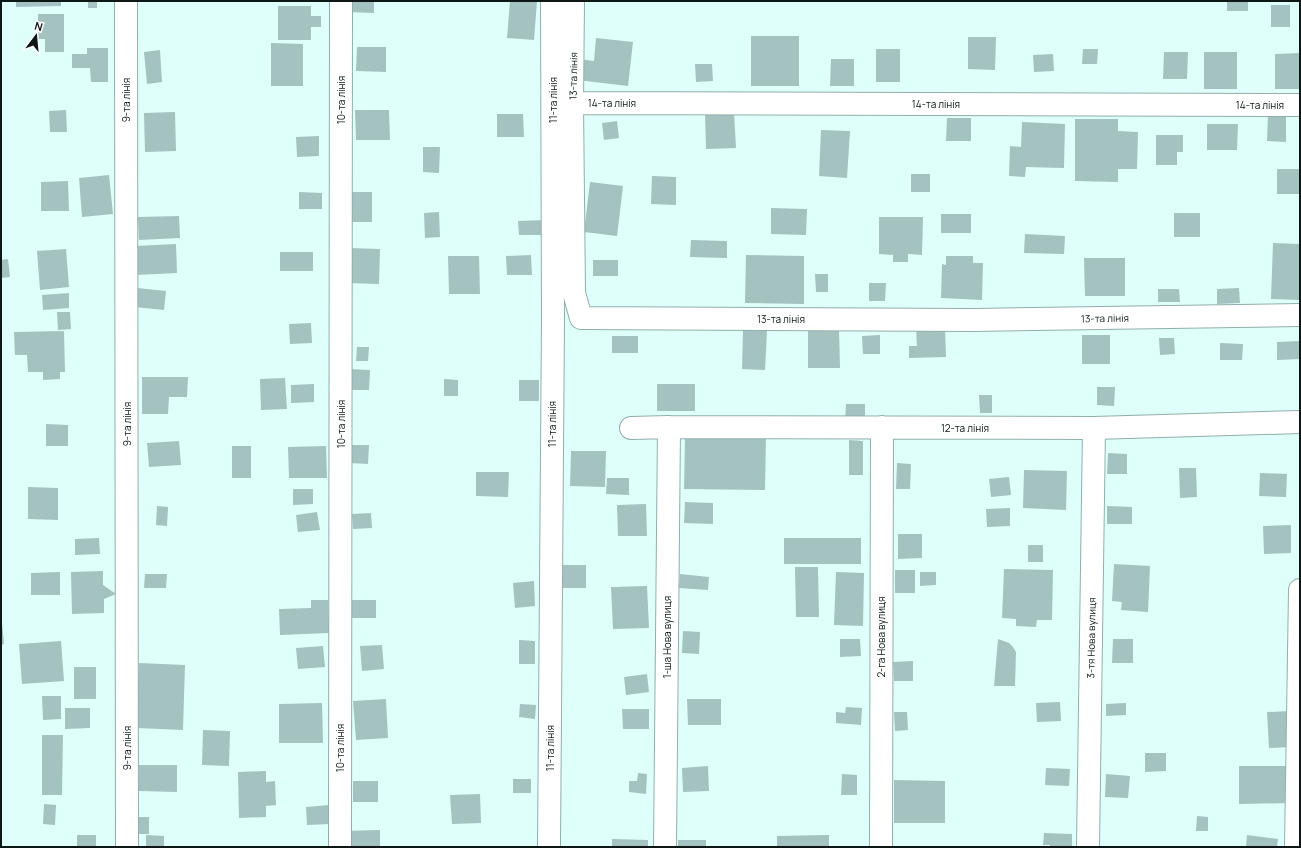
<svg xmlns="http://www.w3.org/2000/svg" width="1301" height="848" font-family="Manrope,sans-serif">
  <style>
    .building { fill: #a4c2bf }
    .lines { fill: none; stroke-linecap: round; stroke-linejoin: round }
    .minor-casing { stroke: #91aeab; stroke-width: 24 }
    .minor { stroke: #fff; stroke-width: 22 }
    .labels { text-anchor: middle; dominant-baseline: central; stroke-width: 3.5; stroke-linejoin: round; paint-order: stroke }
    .street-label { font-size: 10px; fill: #0c1716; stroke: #fff }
  </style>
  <rect width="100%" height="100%" fill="#dffffb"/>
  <path class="building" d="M16,1H61V6L16,7Z
    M88,1H97V8H88Z
    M348,1H374V13L347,12Z
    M510,1H537L534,40L507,38Z
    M1227,1H1248V11H1227Z
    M1271,5H1290V27H1271Z
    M278,6H311V16H321V27H311V40H278Z
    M38,14H64V52H45V39H38Z
    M751,36H799V86H751Z
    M968,37H996L995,70L968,69Z
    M596,38L633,42L628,86L577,80L579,59L594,61Z
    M271,43L303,44V86H271Z
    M357,47H386V72L356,71Z
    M87,48H108V82H91L90,68H72V54H87Z
    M876,49H900V82H876Z
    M1083,49H1098L1097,64H1082Z
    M160,50L162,82L147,84L144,52Z
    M1164,52H1188L1187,79H1163Z
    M1204,52H1237V89H1204Z
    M1300,53V89H1275V54Z
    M1053,54L1054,71L1034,72L1033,55Z
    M831,59H854V86H830Z
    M695,64H712L713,81L696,82Z
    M66,110L67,132H50L49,111Z
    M355,110H389L390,140H356Z
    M175,112L176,151L145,152L144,113Z
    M734,112L736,148L706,149L705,113Z
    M497,114H523L524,137H497Z
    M1268,114L1286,115V142L1267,141Z
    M947,118H971V141H946Z
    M1075,119H1118V131L1138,132L1137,169H1118V182L1075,181Z
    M617,121L619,138L604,140L602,123Z
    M1022,122L1065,124L1064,168L1026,167L1025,177L1009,176L1010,146L1021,147Z
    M1207,124H1238L1237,150H1207Z
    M821,130L850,131L847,178L819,176Z
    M1156,135H1183V152H1177V165H1156Z
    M319,136V156L297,157L296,137Z
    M423,147H440L439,173L423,172Z
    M1277,169H1300V194H1277Z
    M911,174H930V192H911Z
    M109,175L113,214L82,217L79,178Z
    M652,176L676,177V205L651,204Z
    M68,181L69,211H41V182Z
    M590,182L623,186L617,236L584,232Z
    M299,192L322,193V209H299Z
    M350,192H372V222H350Z
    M771,208L807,209L806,235L771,234Z
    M439,212L440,237L425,238L424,213Z
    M1174,213H1200V237H1174Z
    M941,214H971V233H941Z
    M179,216L180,238L139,240L138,217Z
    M879,217H923L922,255L908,254V262H893V255L879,254Z
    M545,220V235H519L518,221Z
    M1025,234L1065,236L1064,254L1024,253Z
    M691,240L727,241V258L690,257Z
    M1273,243L1300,244V300L1271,299Z
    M176,244L177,273L136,275L135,246Z
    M349,248L380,249L379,284L348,283Z
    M66,249L69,287L40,290L37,251Z
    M280,252H313V271H280Z
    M531,255L532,275H507L506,256Z
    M746,255L804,256V304L745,303Z
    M448,256H479L480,294H449Z
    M946,256H973V263H983L982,300L941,298L942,264L946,265Z
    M1084,258H1125V296H1085Z
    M8,259L10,277L1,278V260Z
    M593,260H618V276H593Z
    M815,274H828V292H816Z
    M869,283H886L885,301H869Z
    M137,288L166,291L164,310L135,307Z
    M1239,288L1240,303L1217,304V289Z
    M1158,289H1179L1180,302H1158Z
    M69,293V308L43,310L42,295Z
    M57,312H70L71,329L58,330Z
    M311,323L312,343L290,344L289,324Z
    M945,328L946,357L909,358V346H917L916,329Z
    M839,329L840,368H808V330Z
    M743,330L767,331L765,370L742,369Z
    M64,331L65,372H60V379L43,380V372H28L27,355H15L14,332Z
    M880,335V354H863L862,336Z
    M1082,335H1110V364H1082Z
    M612,336H638V353H612Z
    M1159,338H1174L1175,354L1160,355Z
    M1300,341V359L1277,360V342Z
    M1220,343L1243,344L1242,360H1220Z
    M357,347H369L368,361H356Z
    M347,369L370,370L369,390H347Z
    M142,377H188L187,397H169L168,414H142Z
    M285,378L287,409L261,410L260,379Z
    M444,379L458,380V396H444Z
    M519,380H539V401H519Z
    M314,384V402L291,403V385Z
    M657,384H695V411H657Z
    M1097,387H1115L1114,406L1097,405Z
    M979,395H992V413H980Z
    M846,404H865V421H845Z
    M46,424L68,425V446H46Z
    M685,435L766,436L765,490L684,489Z
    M849,440L863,441V475H849Z
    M179,441L181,465L149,467L147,443Z
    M349,445H369L368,464L349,463Z
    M232,446H251V478H232Z
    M326,446L327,478H289L288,447Z
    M571,451H606L605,487L570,486Z
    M1108,453L1127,454V474H1107Z
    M897,463L911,464L910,489H896Z
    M1179,468H1196L1197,497L1180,498Z
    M1024,470L1067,471L1066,510L1023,508Z
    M476,472H509L508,497L476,496Z
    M1260,473L1287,474L1286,497L1259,496Z
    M1009,477L1011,495L991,497L989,479Z
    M607,478H629V495L606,494Z
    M28,487L58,488V520L28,519Z
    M293,489H313V504L293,505Z
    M685,502L713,503V524L684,523Z
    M646,504L647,536H618L617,505Z
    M157,506L168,507L167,526L156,525Z
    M1107,506L1132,507V524H1107Z
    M1010,508V526L987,527L986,509Z
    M317,512L320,530L298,532L296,515Z
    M371,513L372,528L353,529L352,514Z
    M1291,525V553L1264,554L1263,526Z
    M898,534H922V558L898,559Z
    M99,538L100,554L75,555V539Z
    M784,538H861V564H784Z
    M1028,545H1043V562H1028Z
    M1114,564L1150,566L1148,612L1121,610L1122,602L1112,601Z
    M562,565H586V588H562Z
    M795,567H818L819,617H796Z
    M1004,569L1053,570L1052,620H1037L1036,627L1016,626V619L1002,618Z
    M895,570H915V593H895Z
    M103,571V585L116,594L104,599V613L72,614L71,572Z
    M60,572V595H31V573Z
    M836,572L864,573L863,626L834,625Z
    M920,572H936V585L920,586Z
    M145,574H167L166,588H144Z
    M680,574L709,577L708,590L679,588Z
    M534,581L535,606L515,608L513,583Z
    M647,586L649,628L613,629L611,587Z
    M311,600H328L329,633L280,635L279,609L311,608Z
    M352,600H376V618H352Z
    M1,623H2L4,644L1,645Z
    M683,631L700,632L699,654L682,653Z
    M840,639H860L861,656L840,657Z
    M998,639L1009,643L1013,647L1016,652L1015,686H994Z
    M1113,639H1133V663H1112Z
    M519,640L535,641V664H519Z
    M61,641L64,681L22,684L19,644Z
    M382,645L384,669L362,671L360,646Z
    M323,646L325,667L298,669L296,648Z
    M913,661V681H894L893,662Z
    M139,663L185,665L183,730L137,728Z
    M74,667H96V699H74Z
    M647,674L649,692L626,695L624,677Z
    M42,696H61V719L43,720Z
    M386,699L388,738L356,740L353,701Z
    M687,699H721V725H688Z
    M1060,702L1061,721L1037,722L1036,703Z
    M322,703L323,743H279V704Z
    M1126,703V715L1106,716V704Z
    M520,704L536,705L535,719L519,717Z
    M846,707L862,708L861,725L836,723V712L845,713Z
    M65,708H90V728L65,729Z
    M622,709H649V729H623Z
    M1291,711L1292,747L1269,748L1267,712Z
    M894,712H907L908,730L895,731Z
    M203,730L230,731L229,766L202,765Z
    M42,735H63L62,795H42Z
    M1145,753H1166V771L1145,772Z
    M139,765H177V792L139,791Z
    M708,766L709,791L683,792L682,768Z
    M1239,766H1289V803L1239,804Z
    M1046,768L1070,769L1069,786L1045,785Z
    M266,771V782L275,781L276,805L266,806V817L239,818L238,772Z
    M638,773L647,774L646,794L629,792V781H637Z
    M842,774L857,775V795H841Z
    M1106,774L1130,776L1128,798L1105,797Z
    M513,779H531V793H513Z
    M894,780L945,781V823H894Z
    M353,781H378V802H353Z
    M480,794L481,823L452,824L450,795Z
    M44,804L56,805L55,825L43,824Z
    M329,805L331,824L307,825L306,807Z
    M1197,816L1208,817V831H1196Z
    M129,817H149V834H129Z
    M380,830V847H343L342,831Z
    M1044,833L1072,834V847H1050V845H1043Z
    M77,835H96V847H77Z
    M146,835L164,836V847H146Z
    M829,835V847H777V836Z
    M1247,835L1278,839L1277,847H1246Z
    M612,839L648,840V847H612Z
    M678,840H706V847H678Z"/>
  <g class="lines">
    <defs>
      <path id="minor" d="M126,1L127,847
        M573,1L572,103L574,293L581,318L973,320L1300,315
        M572,103L1300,105
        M631,428L669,427L1094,428L1300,422
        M340,847L341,1
        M549,847L553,319L552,1
        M665,847L669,427
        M881,847L882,427
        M1088,847L1094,428
        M1296,847L1300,590"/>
    </defs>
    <use href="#minor" class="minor-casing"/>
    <use href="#minor" class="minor"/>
  </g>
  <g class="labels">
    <g class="street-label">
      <text transform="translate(573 76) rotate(-89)">13-та лінія</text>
      <text transform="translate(126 100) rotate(-90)">9-та лінія</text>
      <text transform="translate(341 100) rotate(-90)">10-та лінія</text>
      <text transform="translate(553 100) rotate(-90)">11-та лінія</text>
      <text x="612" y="103">14-та лінія</text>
      <text x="936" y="104">14-та лінія</text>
      <text x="1260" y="105">14-та лінія</text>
      <text transform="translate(1105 318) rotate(-1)">13-та лінія</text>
      <text x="781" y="319">13-та лінія</text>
      <text transform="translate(127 424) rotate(-90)">9-та лінія</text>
      <text transform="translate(341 424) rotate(-90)">10-та лінія</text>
      <text transform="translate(552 424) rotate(-90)">11-та лінія</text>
      <text x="965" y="428">12-та лінія</text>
      <text transform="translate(667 637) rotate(-90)">1-ша Нова вулиця</text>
      <text transform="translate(881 637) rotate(-90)">2-га Нова вулиця</text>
      <text transform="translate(1091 638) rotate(-89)">3-тя Нова вулиця</text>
      <text transform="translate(127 748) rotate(-90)">9-та лінія</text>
      <text transform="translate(340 748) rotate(-90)">10-та лінія</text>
      <text transform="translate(550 748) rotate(-90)">11-та лінія</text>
    </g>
  </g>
  <rect width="1301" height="848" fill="none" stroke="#0c1716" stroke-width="4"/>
  <g transform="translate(36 36) rotate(16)" stroke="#ffffff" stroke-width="3" paint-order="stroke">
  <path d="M0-3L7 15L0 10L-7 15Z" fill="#0c1716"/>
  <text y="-6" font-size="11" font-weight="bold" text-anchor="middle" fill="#0c1716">N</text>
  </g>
</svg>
